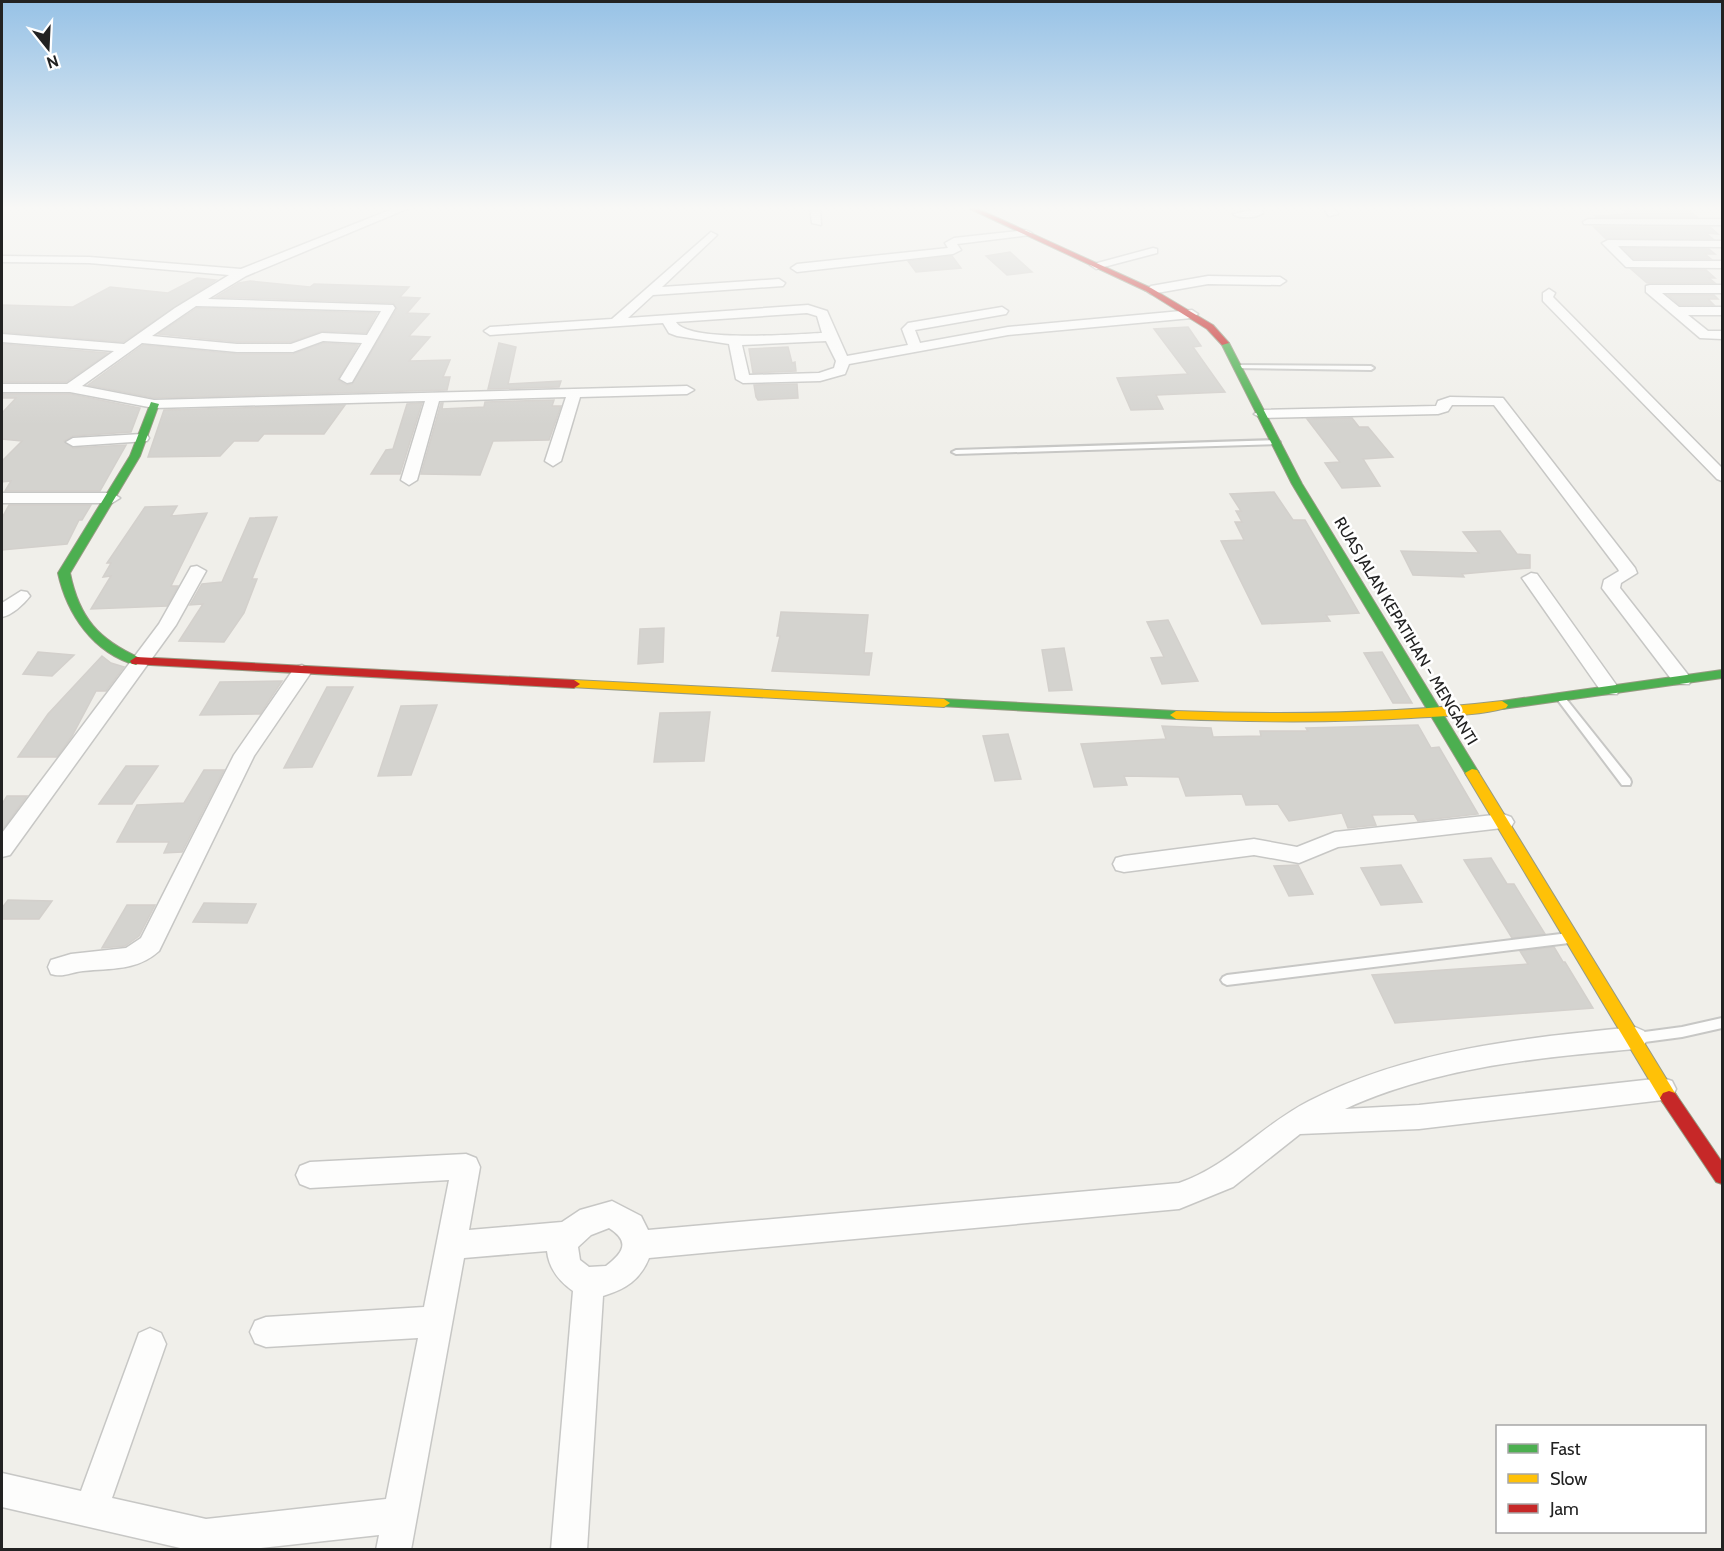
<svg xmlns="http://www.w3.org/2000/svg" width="1724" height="1551" font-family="Cabin,sans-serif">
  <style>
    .building { fill: #d4d3cf; stroke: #d3d0cc; stroke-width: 1.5 }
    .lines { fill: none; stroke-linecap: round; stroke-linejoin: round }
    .lane-casing { stroke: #c7c7c5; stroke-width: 4 }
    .street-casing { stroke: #c7c7c5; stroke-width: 3 }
    .fast-casing { stroke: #969a82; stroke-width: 2 }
    .slow-casing { stroke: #969a82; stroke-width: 2 }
    .jam-casing { stroke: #969a82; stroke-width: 2 }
    .lane { fill: #fdfdfc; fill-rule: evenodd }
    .street { fill: #fdfdfc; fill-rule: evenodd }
    .fast { fill: #4caf50; fill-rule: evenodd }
    .slow { fill: #ffc107; fill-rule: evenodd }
    .jam { fill: #c62828; fill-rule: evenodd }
    .labels { text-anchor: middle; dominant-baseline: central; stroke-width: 5; stroke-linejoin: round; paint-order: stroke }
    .street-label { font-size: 16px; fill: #222; stroke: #fff }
  </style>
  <rect width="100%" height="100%" fill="#f0efea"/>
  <path class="building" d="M1621,208H1686L1697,217H1596L1595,216L1628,214Z
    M1594,227H1710L1718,234L1706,233L1713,239H1606Z
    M1623,248L1709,249L1715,254H1705L1711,259H1634Z
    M1010,252L1032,272L1007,275L986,256Z
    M952,256L961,268L916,272L908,261Z
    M1631,269L1706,270L1715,278H1709L1715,283H1647Z
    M197,278L216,280L123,342L2,332V305L73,307L110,287L168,293Z
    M250,281L310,287L314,284L409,287L400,297L420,298L407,313L429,314L409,336L430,337L409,361L450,360L443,377H450L447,390L154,398L88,385L143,345L237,354H293L323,343L358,345L338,380L346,385L352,384L397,309L393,303L216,297L239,283Z
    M1668,295H1714L1718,299H1708L1714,305H1680Z
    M197,308L377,313L366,333L322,331L291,342H237L158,334Z
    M1188,327L1201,346L1193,347L1225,392L1156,395L1163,409L1131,410L1117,378L1188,374L1154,329Z
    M499,343L516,347L508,384L561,381L559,387L488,389Z
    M2,344L108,353L66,382H2Z
    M788,347L792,363L795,362L796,371L753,373L749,349Z
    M797,384L798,398L758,400L756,397L754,385Z
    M2,394H70L140,408L131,432L73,436L64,441L73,448L126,445L100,491H5L11,481L2,482V461L22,441L2,439V413L16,398H2Z
    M554,400L552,406H561L549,440L493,441L480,475L421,474L441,403H443L442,409L484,407L485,402Z
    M422,403L400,474H371L386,450L393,449L407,404Z
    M345,405L324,434H264L258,441H234L220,456L148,457L164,410Z
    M1352,418L1359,427H1368L1393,457L1363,459L1380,486L1342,488L1325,463L1340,462L1307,419Z
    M1274,492L1293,520H1305L1359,613L1326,615L1330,621L1262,624L1221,541L1244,540L1235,522H1242L1236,511H1241L1230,494Z
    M9,505H91L82,520H79L67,544L2,550V518Z
    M177,506L171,516L207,513L171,586H178L167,606L91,609L111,576L103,577L111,563H107L145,507Z
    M277,517L252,579H257L244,613L224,642L179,641L203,604L190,605L202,584L222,582L250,518Z
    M1500,531L1517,554L1530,555V568L1462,574L1464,577L1413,575L1401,551L1479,553L1463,532Z
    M781,612L868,615L864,653H872L869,675L772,671L780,636H777Z
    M1168,620L1198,681L1162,684L1151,658L1164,657L1147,622Z
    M664,628L663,662L638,664L640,629Z
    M1064,648L1072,690L1049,691L1042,650Z
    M38,652L74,655L52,676L23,674Z
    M1382,652L1412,703H1393L1364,653Z
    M102,656L111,663L124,667L106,691H96L72,736L57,757H18L48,714Z
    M282,681L260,714L200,715L220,682Z
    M327,687H353L312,767L284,768Z
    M437,705L411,775L378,776L401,706Z
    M710,712L704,761L654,762L660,713Z
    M1418,725L1431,748L1439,747L1478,814L1418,821L1414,814L1372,815L1376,825L1348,828L1342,813L1289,821L1278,804L1246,805L1242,794L1186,796L1179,777L1124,776L1127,785L1094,787L1081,744L1166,739L1162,726L1211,728L1213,737L1261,736L1260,731H1308L1306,728Z
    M1008,734L1021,779L995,781L983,736Z
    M126,766H158L132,804H99Z
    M204,770H224L182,852L164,853L169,842H117L137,805L184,803Z
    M7,796H27L2,830V804Z
    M1491,858L1507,884H1514L1545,934L1512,938L1464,860Z
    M1298,865L1313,894L1289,896L1274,866Z
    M1401,865L1422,902L1381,905L1361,868Z
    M8,900L52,901L39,919H2V908Z
    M204,903L256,904L247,923L193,922Z
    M127,905H155L139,936L125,946L102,948Z
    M1554,947L1563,962H1565L1593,1008L1395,1023L1372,975L1528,964L1520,951Z"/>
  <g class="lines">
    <defs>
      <path id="lane" d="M1237,365L1371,366L1374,368L1371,370L1235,368V366Z
        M1276,440L1280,442L1279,444L956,454L952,452L956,450Z
        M1560,694L1563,695L1630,779L1631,782L1630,785H1622L1557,699L1555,697L1557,695Z
        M1569,933L1573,935L1575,938L1573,941L1569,943L1227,985L1223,983L1221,980L1223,977L1227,975Z
        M1722,1018V1028L1682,1037L1637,1043L1632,1042L1631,1038L1632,1034L1637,1033L1682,1027Z"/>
      <path id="street" d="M395,208H409L246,276L208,299L393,305L395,308L352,382L347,383L340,379L362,343L323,341L293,352H237L142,343L82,386L154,400L687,386L694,390L687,394L580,397L561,461L553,466L545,461L566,397L439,401L417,480L409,485L401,480L425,401L154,408L70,392H2V384H67L114,351L2,342V334L124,344L175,308L229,275L89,263L2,262V256L89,257L241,269ZM196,306L381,311L367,335L322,333L291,344H237L152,336Z
        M810,208H820L821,225L812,223Z
        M1252,208H1262L1263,213C1257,218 1239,219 1233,214L1252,210Z
        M1323,208H1334L1338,214L1329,216Z
        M1588,219H1722V225L1584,224L1583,222Z
        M1026,230L1032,233L1030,235L957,244L961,250L953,254L797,272L791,268L797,264L948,248L945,243L954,238Z
        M711,232L717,235L715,237L662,287L779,279L785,283L783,286L653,295L628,318L808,305L827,311L847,356L908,345L902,329L908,323L1002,307L1008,311L1006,314L915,330L920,343L1008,327L1192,310L1198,314L1192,318L1008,335L849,364L845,374L820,381L743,383L736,379L729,344L677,336L669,333L663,323L490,335L484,331L490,327L612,319ZM807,313L817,316L822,333C797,334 688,343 676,322ZM826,341L836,361L834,368L819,373L749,375L742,345Z
        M1608,240L1722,241V247L1618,246L1633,261H1722V268L1626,267L1602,243Z
        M1153,248L1157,249V253L1096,269L1090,265Z
        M1208,276L1280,277L1286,281L1280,285L1208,284L1151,294L1145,290L1151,286Z
        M1650,285H1722V293H1662L1679,307H1722V315H1688L1708,331H1722V339L1700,338L1646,292V286Z
        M1549,289L1555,293L1553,297L1722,468V481L1717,479L1543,301V293Z
        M1450,397L1503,398L1635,568L1637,573L1621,583L1620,588L1689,676L1692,680L1689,684H1675L1605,592L1602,588L1604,580L1619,571L1618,569L1494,405H1452L1448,411L1438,414L1261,418L1254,414L1261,410L1436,406L1438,401Z
        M142,434L147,435L149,438L147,441L73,446L66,442L73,438Z
        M2,493H112L120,498L112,503H2Z
        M197,566L206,571L176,625L10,855L2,857V833L159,624L191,567Z
        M1531,573L1537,574L1617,686L1620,690L1617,694H1603L1522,578Z
        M21,591L27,592L30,596C23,605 12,615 2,617V603Z
        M302,665L312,671L254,756L159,951C137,971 111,968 83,971C71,972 63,978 51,974L48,967L51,960L71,954L126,948L141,938L234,755L295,667Z
        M1503,814L1511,817L1514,822L1511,827L1338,847L1299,863L1254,855L1124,872L1116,870L1113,864L1116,858L1124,856L1254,839L1297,847L1335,832Z
        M1635,1027L1644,1031L1648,1038L1644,1045L1635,1049C1536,1058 1437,1067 1345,1109L1419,1105L1663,1078L1672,1081L1676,1089L1672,1097L1663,1100L1419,1129L1300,1134L1233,1187L1179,1209L649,1258C640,1280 626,1289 603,1296L587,1550H551L573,1291C559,1281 549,1269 547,1251L464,1258L411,1550H376L379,1535L242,1550H189L2,1507V1473L81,1491L139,1333L150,1328L161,1333L166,1344L112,1498L206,1519L386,1499L418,1338L266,1347L255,1343L250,1332L255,1321L266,1317L424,1307L449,1180L310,1188L300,1184L296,1175L300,1166L310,1162L466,1154L476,1158L480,1167L469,1230L562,1222L580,1210L612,1201L641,1216L648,1230L1179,1183C1229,1166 1262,1125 1309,1101C1410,1049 1524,1038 1635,1027ZM609,1228C631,1242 623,1253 606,1266L589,1267L580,1260L578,1247L591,1235Z"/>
      <path id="fast" d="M1222,341L1229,343L1302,484L1479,773L1477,776H1467L1292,484L1221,343Z
        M151,402L159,404L140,456L70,573C79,618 99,640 140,658L142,661L136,665C93,653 67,614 58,573L130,456Z
        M1722,670V678L1502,709L1496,705L1502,701Z
        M944,699L1176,711L1182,715L1176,719L940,706L938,703Z"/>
      <path id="slow" d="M574,680L944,699L950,703L944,707L570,687L568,684L570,681Z
        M1502,701L1508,705L1506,708C1476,716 1442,716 1411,718C1332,723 1254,722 1176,719L1170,715L1176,711C1285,715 1393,714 1502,701Z
        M1472,769L1477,770L1675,1093L1678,1098L1675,1103L1669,1105L1663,1103L1465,773Z"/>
      <path id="jam" d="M968,208H976L1151,288L1213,325L1229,343L1222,345L1207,329L1146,291Z
        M136,657L574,680L580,684L574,688L132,664L130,661Z
        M1669,1091L1675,1093L1722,1162V1184L1716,1182L1663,1103L1660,1098L1663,1093Z"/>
    </defs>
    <use href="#lane" class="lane-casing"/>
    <use href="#street" class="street-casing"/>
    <use href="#fast" class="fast-casing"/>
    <use href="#slow" class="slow-casing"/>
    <use href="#jam" class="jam-casing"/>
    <use href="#lane" class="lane"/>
    <use href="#street" class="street"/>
    <use href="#fast" class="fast"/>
    <use href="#slow" class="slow"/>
    <use href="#jam" class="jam"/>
  </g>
  <linearGradient id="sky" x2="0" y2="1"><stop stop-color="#97c2e6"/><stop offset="0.49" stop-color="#f8f8f6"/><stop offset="1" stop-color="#f8f8f6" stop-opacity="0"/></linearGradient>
  <rect width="1724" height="425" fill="url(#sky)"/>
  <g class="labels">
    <g class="street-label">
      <text transform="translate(1406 631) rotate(59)">RUAS JALAN KEPATIHAN - MENGANTI</text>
    </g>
  </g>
  <rect width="1724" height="1551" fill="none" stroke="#222222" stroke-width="6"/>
  <rect x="1496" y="1425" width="210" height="108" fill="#ffffff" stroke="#a7a7a7" stroke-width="1.5"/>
  <rect x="1508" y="1444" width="30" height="9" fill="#4caf50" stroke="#a7a7a7" stroke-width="1.5"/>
  <text x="1550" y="1455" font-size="18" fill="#222222">Fast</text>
  <rect x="1508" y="1474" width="30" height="9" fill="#ffc107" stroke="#a7a7a7" stroke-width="1.5"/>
  <text x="1550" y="1485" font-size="18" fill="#222222">Slow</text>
  <rect x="1508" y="1504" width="30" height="9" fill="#c62828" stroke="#a7a7a7" stroke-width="1.5"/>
  <text x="1550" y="1515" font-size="18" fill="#222222">Jam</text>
  <g transform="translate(48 48) rotate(162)" stroke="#ffffff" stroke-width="4.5" paint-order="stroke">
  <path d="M0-4.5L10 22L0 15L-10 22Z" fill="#222222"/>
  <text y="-9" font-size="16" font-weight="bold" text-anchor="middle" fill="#222222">N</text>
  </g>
</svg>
